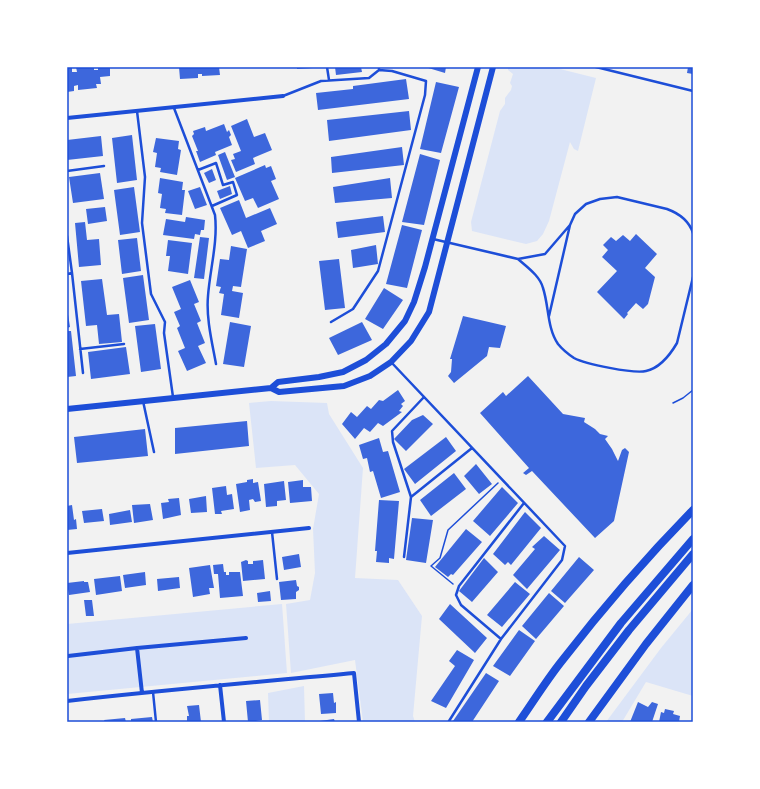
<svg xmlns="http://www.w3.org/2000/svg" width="760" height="789" font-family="'Times New Roman',serif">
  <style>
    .green { fill: #dbe4f7 }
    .building { fill: #3d67dc }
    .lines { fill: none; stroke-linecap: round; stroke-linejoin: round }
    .path { stroke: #1d4ed8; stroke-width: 1.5 }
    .service { stroke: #1d4ed8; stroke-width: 2.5 }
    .minor { stroke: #1d4ed8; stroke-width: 4 }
    .secondary { stroke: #1d4ed8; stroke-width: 6 }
    .motorway { stroke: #1d4ed8; stroke-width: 8 }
    .neatline { fill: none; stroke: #1d4ed8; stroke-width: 1.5 }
  </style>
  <rect width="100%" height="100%" fill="#f2f2f2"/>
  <path class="green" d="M508,67H552L596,78L578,151L574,149L570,142L549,221L543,234L537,241L526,244L472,231L471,222L500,111L505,104V98L511,90L512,86L510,83L513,74L508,70Z
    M271,401L327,403L329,414L363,468L355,578L398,580L422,616L413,716L415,722H363L355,660L291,673L286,604L310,600L315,573L313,529L319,494L295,465L256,468L249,403Z
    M282,604L287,673L67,694V624Z
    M693,609V696L646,682L622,722H606L661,648Z
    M304,686L305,722H269L268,693Z"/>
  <path class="building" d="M76,67H94V70H98V67H110V76L100,77L101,84H96L97,88L78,90V85L74,86V91L67,92V68H72V72H77Z
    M179,67H219L220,75L202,76V74H198V78L180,79Z
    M297,67H313V68L297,69Z
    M335,67H361L362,72L336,75Z
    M425,67H446L445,73Z
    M688,67H693V74L687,73Z
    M406,79L409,99L318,110L316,93L353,89V86Z
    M436,82L459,87L441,153L420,149Z
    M409,111L411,130L329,141L327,120Z
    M247,119L254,137L265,133L272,150L253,158L255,164L236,172L231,160L235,159L233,154L241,151L231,126Z
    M224,124L227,132L229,130L231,135L229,137L232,145L215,152L216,155L200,162L196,151H198L192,136L194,134L193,131L205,127L206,131Z
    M132,135L137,180L117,183L112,138Z
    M101,136L103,156L67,160V140Z
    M156,138L179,141L178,149L181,150L177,175L160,172L161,168L155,167L157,153L153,152Z
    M402,147L404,165L332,173L331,157Z
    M225,152L235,177L227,180L218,155Z
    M420,154L440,160L424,225L402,222Z
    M265,165L266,168L271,166L276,179L271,181L279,199L258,208L253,198L245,201L235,178Z
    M212,169L216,180L209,183L204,173Z
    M100,173L104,199L73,203L69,177Z
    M160,178L183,182L182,190H185L182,215L165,213L166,209L160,208L162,194L158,193Z
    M390,178L392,198L335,203L333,187Z
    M230,186L232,194L220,199L217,191Z
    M134,187L140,232L120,235L114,190Z
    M200,187L207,205L195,209L188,191Z
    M239,200L246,218L270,208L277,224L261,231L265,241L248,248L241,231L232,235L220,208Z
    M105,207L107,221L88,224L86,209Z
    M383,216L385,232L338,238L336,222Z
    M186,217L205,220L204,230H201L200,235L195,234L194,239L163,235L166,219L185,222Z
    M85,222L87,240L99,239L101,265L79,267L75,223Z
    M402,225L422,230L407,288L386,284Z
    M636,234L657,254L645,268L655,277L648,304L643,309L636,303L627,313L628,314L624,319L597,292L617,271L602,257L608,250L603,245L611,237L616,241L623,235L630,241Z
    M200,237L209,238L204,279L194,278Z
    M137,238L141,271L122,274L118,240Z
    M168,240L192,243L188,274L168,271L170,256H166Z
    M376,245L378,264L353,268L351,250Z
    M231,246L247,249L241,287L233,286L232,291L243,293L239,318L221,315L224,294L219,293L221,287L216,286L220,259L229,260Z
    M339,259L345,308L325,310L319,261Z
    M143,275L149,320L129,323L123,278Z
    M102,279L107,315L119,314L122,342L99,344L97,325L86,326L81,281Z
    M190,280L199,302L194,304L201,321L197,323L205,343L198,346L206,363L187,371L178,351L185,348L177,328L180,326L174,312L181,309L172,287Z
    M384,288L403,300L383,329L365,319Z
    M67,308L70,327L67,328Z
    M463,316L506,326L500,348L489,347L487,356L454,383L448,376L451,372L452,359H450Z
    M230,322L251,326L244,367L223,364Z
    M362,322L372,340L338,355L329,338Z
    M155,324L161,369L141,372L135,326Z
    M67,331H71L76,376L67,377Z
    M126,347L130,374L91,379L88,352Z
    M528,376L563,414L585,418L584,422L595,429L600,434L608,436L605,439L612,449L618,461L622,450L625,448L629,452L614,521L595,538L532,471L526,475L523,473L529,468L480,413L503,392L506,396Z
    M398,390L405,401L401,404L403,406L399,411L402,412L383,426L378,423L370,432L364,428L355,439L342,424L351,412L357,417L367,406L371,409L379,400L383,401Z
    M423,415L433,424L406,451L394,439L412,420Z
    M247,421L249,446L175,454V428Z
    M145,429L148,456L77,463L74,437Z
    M446,437L456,451L415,484L404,469Z
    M379,438L383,452L388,451L400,492L381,498L373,471L370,472L367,458L363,459L359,445Z
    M476,464L492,484L479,494L464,476Z
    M454,473L466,489L431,516L420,500Z
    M253,479V483L258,482L261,501L255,502L253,499L249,500L250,510L240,512L236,484L247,482V480Z
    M303,480V487H311L312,501L290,503L288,482Z
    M284,481L286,500L277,501V506L266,507L264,484Z
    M226,486L227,495L232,494L234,509L221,511L222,514H215L212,488Z
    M502,487L518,503L490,536L473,521Z
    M206,496L207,512L191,513L189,499Z
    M179,498L181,515L163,519L161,503L169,502L168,499Z
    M379,500L399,501L394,559L389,558V563L376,562L377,551H375Z
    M150,504L153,520L134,523L132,505Z
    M72,505L74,520L76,519L77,529L67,530V506Z
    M102,509L104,521L84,523L82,511Z
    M130,510L132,522L110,525L109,514Z
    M525,512L541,528L511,565L508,562L505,565L493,554Z
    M412,518L433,520L426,563L406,560Z
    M466,529L482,542L453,575L451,574L448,577L435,567Z
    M544,536L560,550L527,589L513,575L535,549L532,547Z
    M299,554L301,567L284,570L282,557Z
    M579,557L594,570L565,603L551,591Z
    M484,558L498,572L472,602L459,591Z
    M246,560L248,561V564H253V561L263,560L265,579L243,581L241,562Z
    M223,564L224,572H226V575H229V572H240L243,596L220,598L218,574H214L213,565Z
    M210,565L214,588H209L210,594L193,597L189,568Z
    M145,572L146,585L125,588L123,575Z
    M120,576L122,591L96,595L94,579Z
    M179,577L180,588L158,591L157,579Z
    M296,580L297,586L299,587V590L296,592V599L281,600L279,582Z
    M84,581V582H88L90,592L69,595L67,583Z
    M515,582L530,594L502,627L487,615Z
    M270,591L271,601L258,602L257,593Z
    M549,593L564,606L536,639L522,626Z
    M84,600H92L94,616H86Z
    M450,604L487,638L475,653L439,619Z
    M519,630L535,641L510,676L493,666Z
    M457,650L474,660L446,708L431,701L455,666L449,661Z
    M486,673L499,681L472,722H454L453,721Z
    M333,693L334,703L336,702V713L321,714L319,694Z
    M260,700L262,720L248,722L246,701Z
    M638,702L648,707L652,702L658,704L652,722H630Z
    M199,705L201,722H187V716H189L187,706Z
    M665,709L674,711L673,714L680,716L679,722H659L661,712L664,713Z
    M152,717L153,722H131V719Z
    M125,718L126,722H105L104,720Z
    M334,719L335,722H320V721Z"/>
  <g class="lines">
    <path class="path" d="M673,403L683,398L693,390
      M453,584L431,566L440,558L448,530L498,483"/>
    <path class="service" d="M327,67L329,80
      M596,67L693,91
      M283,96L321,81L369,78L379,70V67
      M174,108L215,215C218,242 210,269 208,296C206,318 212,342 216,364
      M137,111L145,177L142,223L151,294L165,322L164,333L173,397
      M198,170L216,163L223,185L233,182L237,195L212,206
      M67,171L104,166
      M693,233C689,221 678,213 667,209L617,197L600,199L586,204L575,214L570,225L545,254L518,259C527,267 540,276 543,288C549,306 547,328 558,344C562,349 568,354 574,358C585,364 634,374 646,371C660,368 670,355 677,343L693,277
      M67,236L72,273
      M433,239L518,259
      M67,274L72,273L83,373
      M549,316L570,225
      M331,322L353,309L378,271L425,95L426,81L392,71L379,70
      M80,349L124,344
      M391,362L565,546L562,560L501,639L461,605L456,595L459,586L524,503
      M143,401L154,452
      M411,497L472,448
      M272,532L277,579
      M404,557L411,497L393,442L392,431L424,397
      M153,692L156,722
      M450,722L449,721L501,639"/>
    <path class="minor" d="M67,118L283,96
      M67,553L309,528
      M137,648L142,693
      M68,656L137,648L246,638
      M220,685L224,722
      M67,701C163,690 258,682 354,673L359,722"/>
    <path class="secondary" d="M271,388L278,382L319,377L343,372L366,360L386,344L405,321L414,302L425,267L478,67
      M67,409L271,388L279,392L344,386L370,376L391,362L411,341L429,312L493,67"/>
    <path class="motorway" d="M519,722C533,702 546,681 561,662C602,609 646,558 693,510
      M547,722L621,623L693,539
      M561,722L586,686L629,630L693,554
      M589,722L646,644L693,585"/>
  </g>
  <rect width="760" height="789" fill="none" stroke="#ffffff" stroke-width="136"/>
  <rect x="68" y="68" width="624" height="653" class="neatline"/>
</svg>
